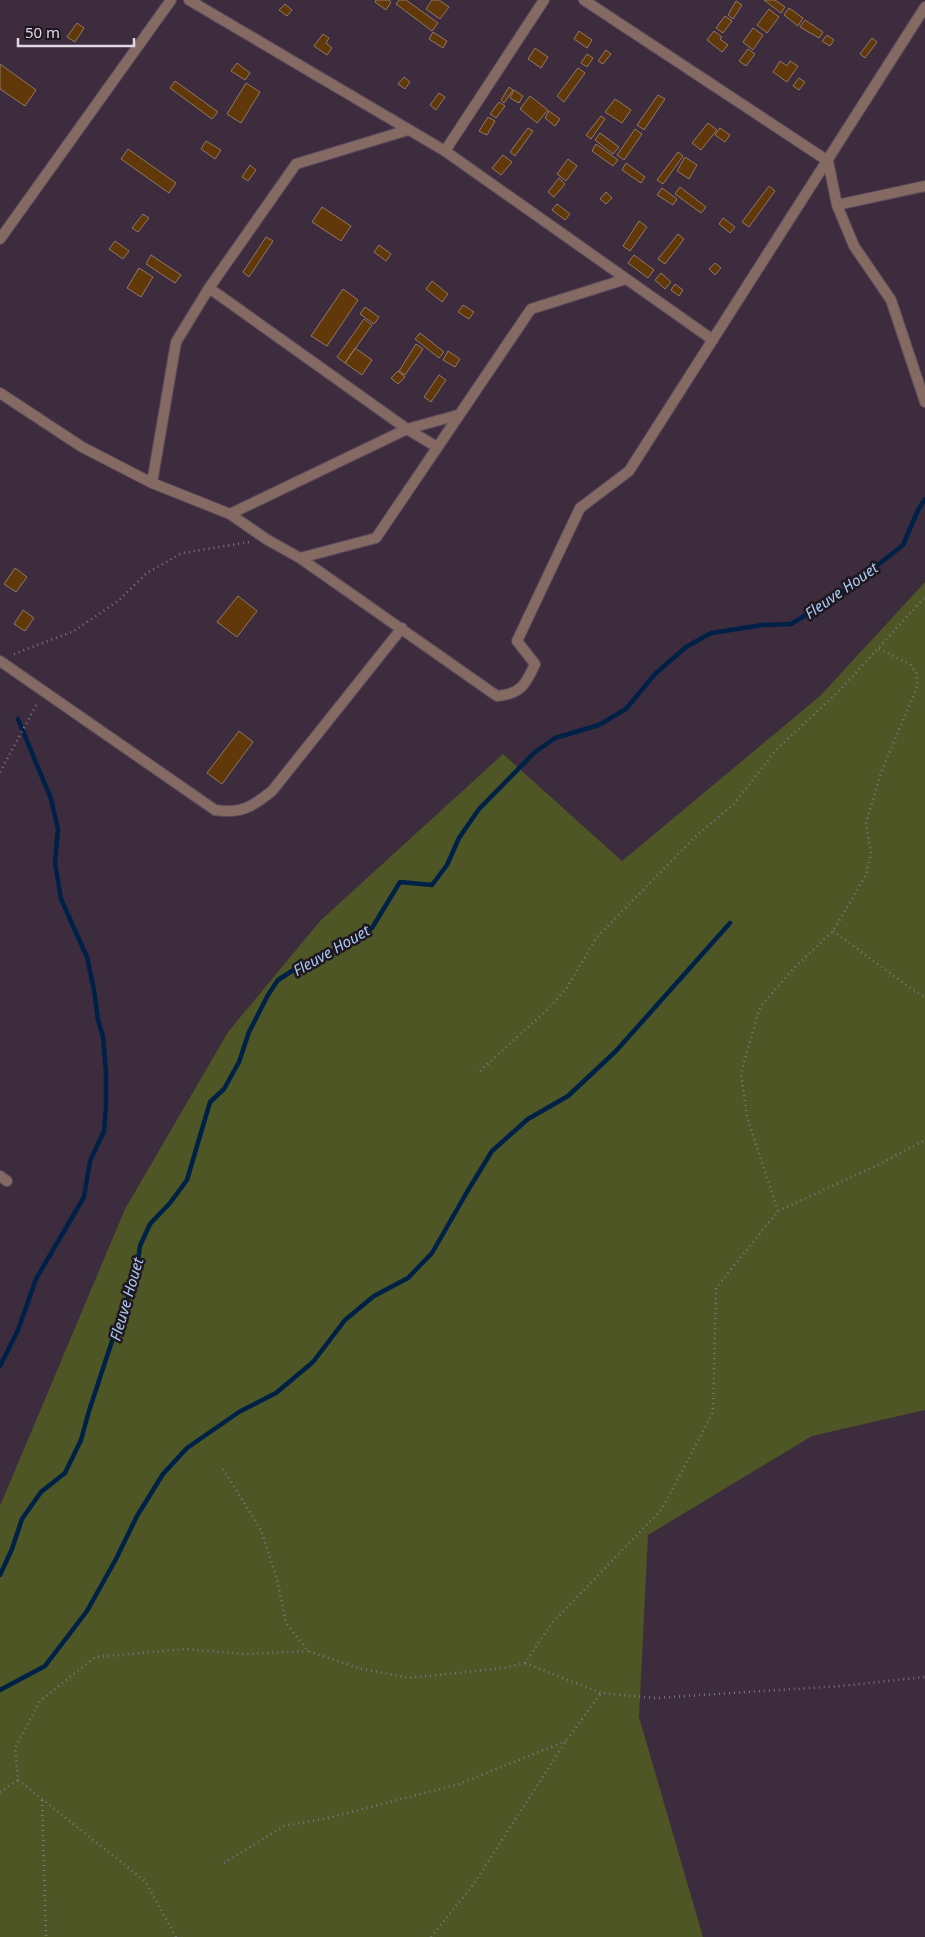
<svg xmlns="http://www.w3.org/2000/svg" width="925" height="1937" font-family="'Noto Sans',sans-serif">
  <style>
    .green { fill: #4d5624 }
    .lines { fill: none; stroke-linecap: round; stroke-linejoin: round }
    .stream { stroke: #002147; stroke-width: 4.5 }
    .building { fill: #61380a; stroke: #907965 }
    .street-casing { stroke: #5a4a5b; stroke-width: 12 }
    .path { stroke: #837484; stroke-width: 2.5; stroke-dasharray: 1 4; stroke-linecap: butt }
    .street { stroke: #856a63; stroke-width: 10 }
    .labels { text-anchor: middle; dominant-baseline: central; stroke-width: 5; stroke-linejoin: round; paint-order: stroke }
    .water-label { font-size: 15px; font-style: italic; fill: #aacbf2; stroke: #1f1720 }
  </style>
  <rect width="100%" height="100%" fill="#3d2b3e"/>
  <path class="green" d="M925,582V1410L812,1436L648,1535L639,1717L703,1937H0V1506L125,1209L228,1032L320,921L503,754L622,861L820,696Z"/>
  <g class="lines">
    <path class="stream" d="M0,1366L18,1330L36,1279L84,1197L90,1161L104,1131L106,1106V1072L103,1037L98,1020L94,990L87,957L61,899L55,863L58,829L51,799L18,719
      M0,1575L12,1549L22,1519L41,1492L65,1473L81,1440L89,1411L114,1335L136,1276L140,1246L150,1224L170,1203L187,1180L210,1102L224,1089L239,1062L249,1032L268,995L278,980L295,969L347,945L372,928L400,882L432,885L447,865L459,838L479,809L535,752L555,738L599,725L626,709L655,674L686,647L711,633L763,625L791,624L844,592L903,545L918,510L925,499
      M0,1690L45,1666L87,1611L116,1559L137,1516L163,1474L187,1448L239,1412L276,1393L313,1362L345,1320L374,1296L408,1278L432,1253L467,1192L492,1151L528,1119L568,1096L616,1051L730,923"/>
  </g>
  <path class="building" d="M376,0H389L391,2L386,10L375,2Z
    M399,0H406L438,23L432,31L396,4Z
    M432,0H439L449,7L440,19L426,9Z
    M764,0H775L785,7L781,13Z
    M736,1L742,5L733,19L728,15Z
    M285,4L292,10L287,16L279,10Z
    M789,8L803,18L798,26L784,15Z
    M769,9L779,17L767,33L757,25Z
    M725,16L732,21L723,33L716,28Z
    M805,20L823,32L819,38L800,27Z
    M77,23L84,28L75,42L67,37Z
    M753,28L763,35L753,50L743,42Z
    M579,31L592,40L587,48L574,39Z
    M714,31L722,37L720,39L728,45L722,52L707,40Z
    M433,32L447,41L443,48L429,39Z
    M323,34L329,38L326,43L332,48L327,55L314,46Z
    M827,35L834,40L830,46L822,41Z
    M872,38L877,42L865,58L860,54Z
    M535,48L548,57L541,68L528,59Z
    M748,49L755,54L746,66L739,61Z
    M606,50L611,54L603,64L598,61Z
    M587,54L593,58L587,67L581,63Z
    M780,61L787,66L790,61L798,66L787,82L773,72Z
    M237,63L250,73L245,80L231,71Z
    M0,64L36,90L25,106L0,89Z
    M578,68L585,73L564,102L557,96Z
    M404,77L410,82L405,89L398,84Z
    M799,78L805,82L799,90L793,86Z
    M175,81L218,112L212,119L170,88Z
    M246,83L260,92L241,123L227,114Z
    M509,87L513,90L504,103L501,100Z
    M514,90L523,96L519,103L510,98Z
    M439,93L445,97L436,110L430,105Z
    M658,95L665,99L644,130L637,125Z
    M530,96L548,110L537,123L520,109Z
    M615,99L631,110L622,123L605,112Z
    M499,102L505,106L496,118L490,114Z
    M549,111L560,119L555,126L545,118Z
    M601,116L605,119L591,139L586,135Z
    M488,117L495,121L487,135L479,131Z
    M708,123L717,130L701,150L692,143Z
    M528,128L533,131L515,156L510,152Z
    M720,128L730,135L725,142L715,135Z
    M635,129L642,134L624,160L617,155Z
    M600,133L619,147L613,154L595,140Z
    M206,141L221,150L215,159L201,149Z
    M596,144L618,160L613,166L592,151Z
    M128,149L176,183L169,193L121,159Z
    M678,152L683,156L663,184L657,180Z
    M503,155L512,162L501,175L492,168Z
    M685,157L697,165L689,179L677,171Z
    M568,159L577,166L566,181L557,174Z
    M626,163L645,177L641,183L622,170Z
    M250,165L256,170L248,181L242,177Z
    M559,178L565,184L554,197L548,192Z
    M769,186L775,191L749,227L742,222Z
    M680,187L706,207L701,213L675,194Z
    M662,188L677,199L673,205L657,195Z
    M606,192L612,198L606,204L600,199Z
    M557,204L570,214L565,220L552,210Z
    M322,207L351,226L341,241L312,222Z
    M143,214L149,218L138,232L132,228Z
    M723,218L735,227L730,233L719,224Z
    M639,221L647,227L630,251L623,246Z
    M678,234L684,239L665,264L658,259Z
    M266,237L273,241L249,277L243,272Z
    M115,241L129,251L123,259L109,249Z
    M379,245L391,254L386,261L374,252Z
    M151,255L181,275L175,283L146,264Z
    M634,255L654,270L648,278L628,263Z
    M715,263L721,268L715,275L709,269Z
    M139,268L153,277L141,297L127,288Z
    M661,273L671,282L665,289L655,280Z
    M432,281L448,294L442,302L426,289Z
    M675,284L683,290L679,296L671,290Z
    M343,289L358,300L327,346L311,336Z
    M463,305L474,312L469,319L458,312Z
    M365,307L379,317L374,324L360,314Z
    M364,319L372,325L345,363L337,357Z
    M420,333L444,352L439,358L415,339Z
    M416,344L423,349L405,375L399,371Z
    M355,348L372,360L362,375L345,363Z
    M448,351L460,359L455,367L443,360Z
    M398,371L405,377L398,384L391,378Z
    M439,375L446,380L431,402L424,397Z
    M15,568L27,577L16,592L4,584Z
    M238,596L257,611L237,637L217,622Z
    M23,610L34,618L25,631L14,624Z
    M239,731L253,742L222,784L207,773Z"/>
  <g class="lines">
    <defs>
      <path id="street" d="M189,0L445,151L713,340
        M584,0L828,161L837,205L854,246L891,300L925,402
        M445,151L544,0
        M837,205L925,186
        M0,239L171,0
        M209,288L407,429L437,447
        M0,393L82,447L152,483L230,514L266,539L300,558L497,696C521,694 526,684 535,664L517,641L580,508L629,471L925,7
        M152,483L176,342L209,288L296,164L408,130
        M230,514L407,429L458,415
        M300,558L376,538L531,309L626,279
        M0,661L215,810C241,814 252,807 272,791L402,628
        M0,1176L7,1181"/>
    </defs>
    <use href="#street" class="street-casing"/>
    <path class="path" d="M14,654L74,631L118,601L147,573L182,553L250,542
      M0,772L38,702
      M833,931L910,988L925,997
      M480,1071L548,1009L566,989L597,937L697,835L734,804L776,750L840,690L925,597
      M778,1211L747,1117L741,1073L760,1007L795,967L833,931L866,875L871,854L866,822L882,770L918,685L916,672L910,664L879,649
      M223,1469L261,1530L277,1579L286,1623L308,1651L358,1668L409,1678L504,1668L525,1663L552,1623L662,1509L713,1412L716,1288L778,1211L880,1164L925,1140
      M525,1663L601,1693L655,1698L841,1686L925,1677
      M0,1792L18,1780
      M42,1800L46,1937
      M224,1863L284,1826L324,1819L459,1784L566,1741
      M176,1937L145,1881L18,1780L15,1748L40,1701L95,1657L186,1649L245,1654L308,1651
      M431,1937L473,1885L566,1741L601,1693"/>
    <use href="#street" class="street"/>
  </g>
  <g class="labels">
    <g class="water-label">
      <text transform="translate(841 590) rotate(-35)">Fleuve Houet</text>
      <text transform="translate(331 950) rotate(-30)">Fleuve Houet</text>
      <text transform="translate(126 1299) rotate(-74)">Fleuve Houet</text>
    </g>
  </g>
  <path d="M18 38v8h116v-8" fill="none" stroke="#e0d5e1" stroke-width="2.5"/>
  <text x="25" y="38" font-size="15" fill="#e0d5e1" stroke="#1f1720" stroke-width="4" paint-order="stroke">50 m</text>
</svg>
